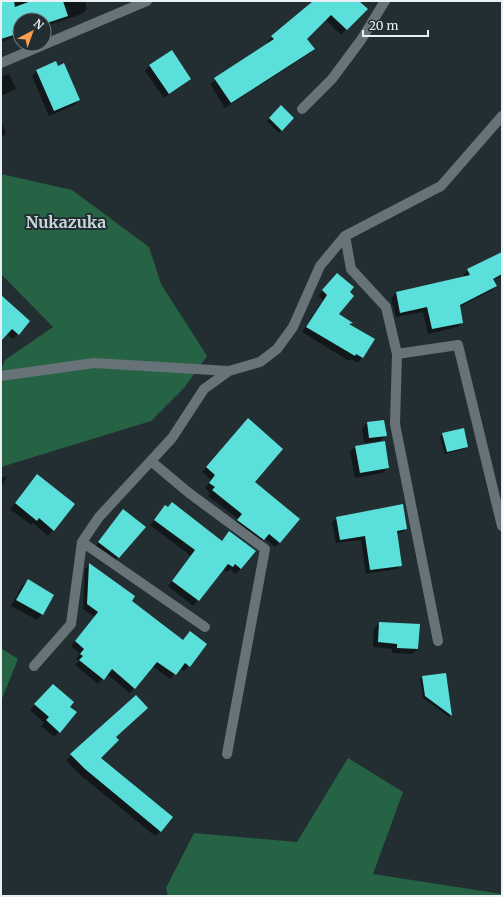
<svg xmlns="http://www.w3.org/2000/svg" width="503" height="897" font-family="Merriweather,serif">
  <style>
    .green { fill: #266344 }
    .shadow { fill: #0007 }
    .building { fill: #5bdfda }
    .lines { fill: none; stroke-linecap: round; stroke-linejoin: round }
    .minor { stroke: #677378; stroke-width: 10 }
    .labels { text-anchor: middle; dominant-baseline: central; stroke-width: 4; stroke-linejoin: round; paint-order: stroke }
    .quarter-label { font-size: 16px; font-weight: bold; fill: #c9d7dd; stroke: #232e32 }
  </style>
  <rect width="100%" height="100%" fill="#232e32"/>
  <path class="green" d="M1,174L72,190L149,247L161,284L207,356L184,388L151,421L1,467V370L5,360L53,327L1,274Z
    M1,648L18,659L1,701Z
    M348,758L403,792L373,874L502,894V896H168L166,888L194,833L297,842Z"/>
  <path class="shadow" d="M1,1H85L87,9L82,14L44,27V20H20V35L1,42Z
    M311,1H361L360,3L367,9L341,35L325,19L305,39L314,49L309,54L225,108L210,84L268,44L267,42L307,7Z
    M150,65L190,79L164,98L145,71Z
    M57,67L79,100L74,105L49,116L32,76L37,71Z
    M9,74L16,89L1,96V77Z
    M281,107L293,118L279,133L267,121Z
    M1,120L6,133L1,138Z
    M502,253V276L493,280L496,286L491,291L459,307L462,322L457,327L428,334L423,312L396,317L391,298L396,293L464,277L463,275L468,270Z
    M332,279L338,314L352,323L350,325L374,339L358,363L351,359L349,361L302,332L323,300L318,296Z
    M1,296L18,334L13,339L6,334L1,339Z
    M367,423L386,435L380,441L364,443L362,428Z
    M243,425L254,482L280,542L275,547L264,538L258,544L233,526L238,519L208,496L210,493L205,488L211,480L202,472Z
    M443,434L467,446L465,449L445,454L440,437Z
    M355,447L388,468L382,473L355,478L350,452Z
    M7,476L1,488V478Z
    M32,481L74,505L48,536L33,523L31,525L10,509Z
    M165,507L221,542L229,532L255,551L236,574L230,569L227,572L223,569L193,606L168,586L191,556L150,525Z
    M119,515L118,557L114,562L95,547Z
    M337,518L406,529L401,533L396,534L401,565L397,569L366,574L361,540L336,543L332,522Z
    M89,565L130,601L183,641L206,644L184,671L180,668L170,679L152,666L130,693L107,674L98,684L75,665L79,661L76,659L80,654L71,646L95,617L83,609L85,569Z
    M28,580L53,595L42,615L37,620L11,606L22,586Z
    M380,623L419,625L418,649L412,654L392,653V649L373,647L374,628Z
    M423,677L451,715L449,717L423,698L420,679Z
    M48,690L68,707L59,732L54,737L41,726L44,723L30,710Z
    M133,700L115,737L100,758L161,831L155,836L79,774L66,760Z"/>
  <path class="building" d="M1,1H14L15,7L31,1H63L68,16L44,24V20H20V33L1,39Z
    M313,1H359L368,9L347,30L331,15L307,39L315,49L231,103L214,78L274,39L271,36Z
    M172,50L191,79L169,94L149,65Z
    M56,61L58,66L64,63L80,100L54,111L36,70Z
    M281,105L294,118L282,131L269,118Z
    M502,252V274L493,279L497,286L460,305L463,323L432,329L427,307L400,313L396,292L470,275L467,269Z
    M337,273L354,287L350,292L354,296L339,314L353,323L349,324L375,339L363,358L356,354L355,356L306,327L327,295L322,290Z
    M1,295L30,321L19,335L12,329L1,341Z
    M248,418L283,449L255,482L300,519L280,543L269,534L264,540L237,520L242,514L212,490L215,487L209,483L215,475L206,467Z
    M384,420L387,436L369,438L367,422Z
    M464,428L468,447L447,452L442,433Z
    M385,441L389,468L360,473L355,446Z
    M37,474L75,504L54,531L39,518L37,521L15,503Z
    M172,502L222,541L229,531L256,551L241,569L235,564L233,567L228,564L199,601L172,581L195,550L154,520L165,505L168,507Z
    M403,504L407,529L397,531L402,566L370,570L365,536L340,540L336,517Z
    M123,509L146,527L119,558L98,542Z
    M89,563L135,596L132,601L183,640L190,631L207,644L190,667L185,663L176,675L157,662L135,689L112,669L104,680L79,660L83,656L80,654L84,649L75,641L98,612L87,604Z
    M28,579L54,595L43,615L16,600Z
    M379,622L420,624L418,649L397,648V644L378,642Z
    M446,673L452,716L425,696L422,676Z
    M53,684L74,702L70,707L77,712L60,733L46,720L49,717L34,704Z
    M136,695L148,708L116,737L119,740L101,758L173,817L161,832L85,769L70,754Z"/>
  <g class="lines">
    <path class="minor" d="M1,63L147,1
      M302,109L332,79L361,40L385,1
      M345,236L351,269L386,307L397,354L395,424L438,641
      M397,354L458,345L502,526
      M1,376L94,363L229,371
      M152,462L189,493L265,549L227,754
      M82,542L205,627
      M34,666L71,624L82,542L99,517L172,438L204,389L229,371L260,362L277,349L293,327L320,266L345,236L441,186L502,116"/>
  </g>
  <g class="labels">
    <g class="quarter-label">
      <text x="66" y="222">Nukazuka</text>
    </g>
  </g>
  <rect width="503" height="897" fill="none" stroke="#e9f0f3" stroke-width="4"/>
  <g transform="translate(32 32) rotate(41)"><circle r="19" fill="#232e32" stroke="#727c7f"/>
  <path d="M0-3L7 15L0 10L-7 15Z" fill="#fb9e51"/>
  <text y="-6" font-size="11" font-weight="bold" text-anchor="middle" fill="#e9f0f3">N</text>
  </g>
  <path d="M363 30v6h65v-6" fill="none" stroke="#e9f0f3" stroke-width="2"/>
  <text x="369" y="30" font-size="12" fill="#e9f0f3" stroke="#232e32" stroke-width="3" paint-order="stroke">20 m</text>
</svg>
